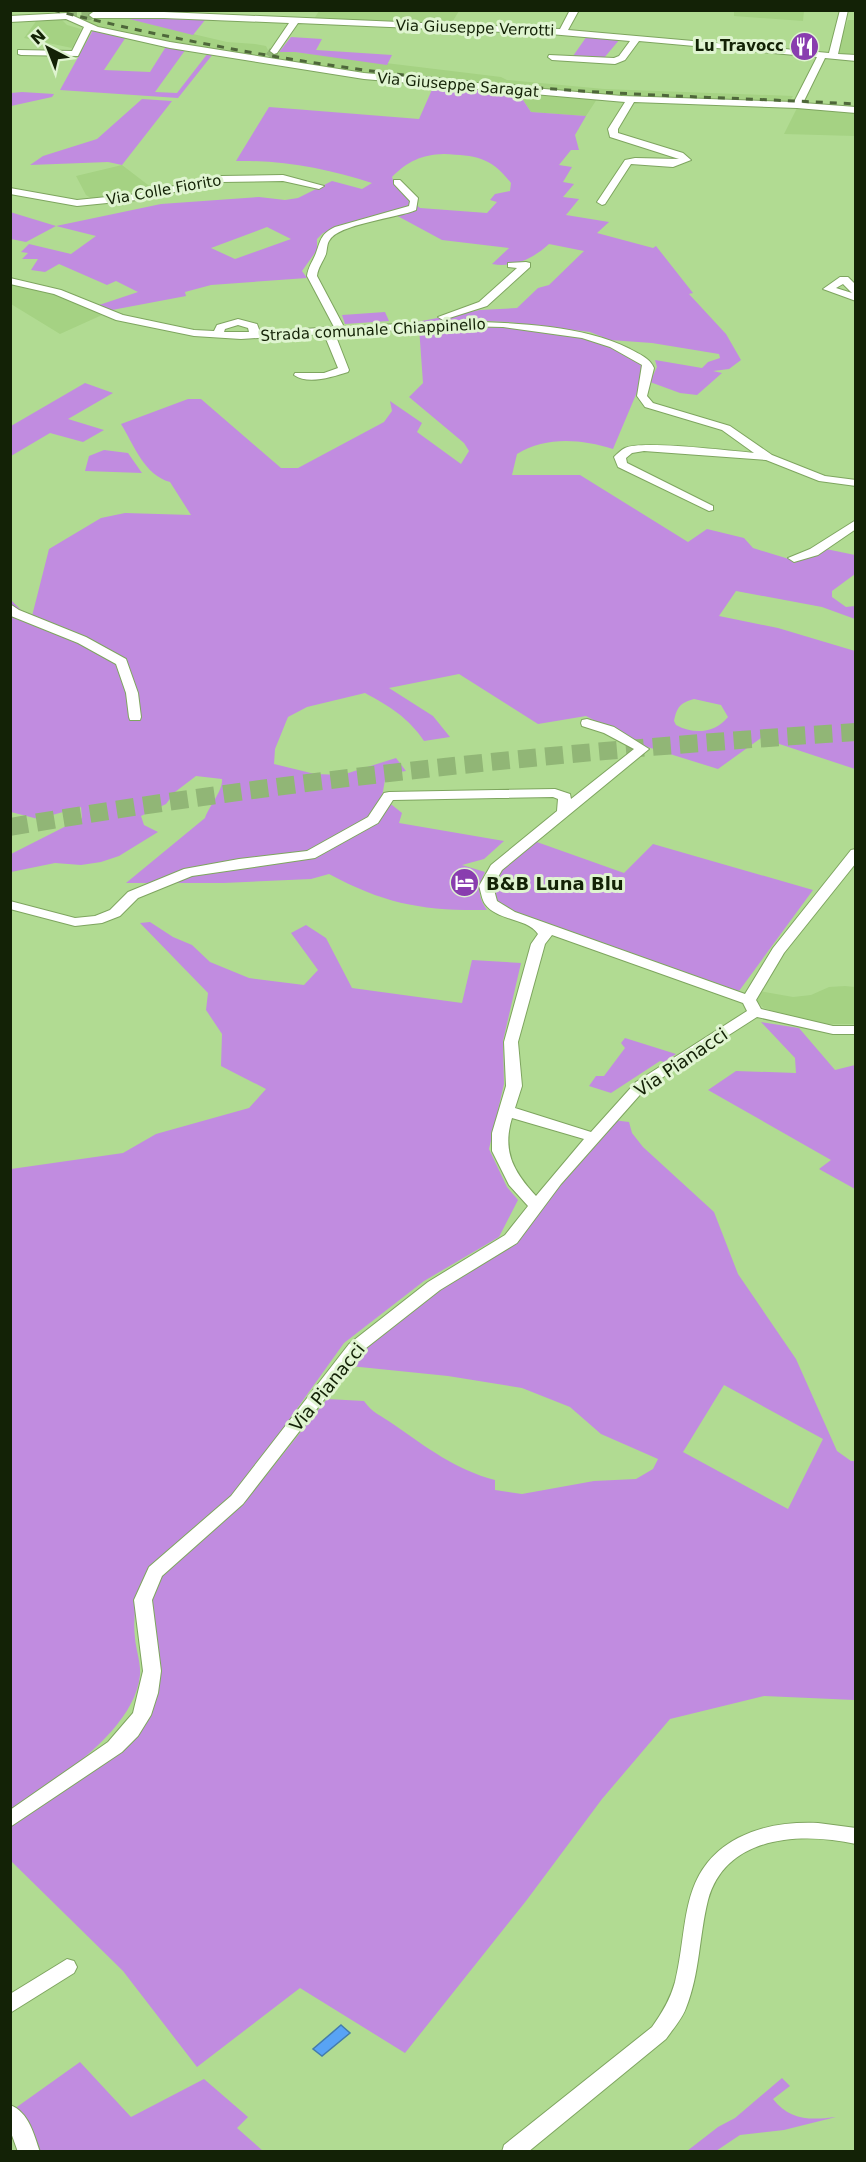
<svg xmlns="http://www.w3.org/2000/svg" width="866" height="2162" font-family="'DejaVu Sans',sans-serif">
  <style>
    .built { fill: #a5d283 }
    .green { fill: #c18ce0; fill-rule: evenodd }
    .water { fill: #58a3f5; stroke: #437cad; stroke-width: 1.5 }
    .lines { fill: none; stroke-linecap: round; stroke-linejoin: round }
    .minor-tunnel { stroke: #91b676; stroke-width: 10; stroke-dasharray: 10 4.5; stroke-linecap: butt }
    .highway-tunnel { stroke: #91b676; stroke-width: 18; stroke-dasharray: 18 9; stroke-linecap: butt }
    .minor-casing { stroke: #7ea55f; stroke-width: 2 }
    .minor { fill: #fff; fill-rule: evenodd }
    .rail { stroke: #4e673a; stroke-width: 3; stroke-dasharray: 7 7; stroke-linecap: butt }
    .labels { text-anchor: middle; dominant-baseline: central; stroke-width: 6; stroke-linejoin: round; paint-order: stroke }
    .far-street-label { font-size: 15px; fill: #132206; stroke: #dff4d0 }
    .far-poi-label { font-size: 15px; font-weight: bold; fill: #132206; stroke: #dff4d0; text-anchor: end }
    .poi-label { font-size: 18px; font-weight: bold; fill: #132206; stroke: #dff4d0; text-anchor: start }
    .street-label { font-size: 18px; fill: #132206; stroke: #dff4d0 }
  </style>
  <rect width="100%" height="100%" fill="#b1db92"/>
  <path class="built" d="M319,11H459L451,24L314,19Z
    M734,11V10L804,11L803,21L734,16Z
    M102,17L129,19L227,42L255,44L266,46L268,50L265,56L255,58L96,27L74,18Z
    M61,19L67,25L81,29L72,48L24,38L37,20Z
    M848,20H855V56L835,55Z
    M279,52H295L501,77L507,80L604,89L793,96L789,102L629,98L627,95L618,97L368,75L275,59Z
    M517,91L563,97L597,99L586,116L531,112Z
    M798,106L855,111V136L784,134Z
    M122,165L152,188L94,200L86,195L76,176Z
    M10,282L65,296L102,315L60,334L11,304Z
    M845,986L855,987V1024H827L794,1018L764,1008L757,1002L759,991L793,997L811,995L829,987Z"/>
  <path class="green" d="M102,17L205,20L193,35L129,19Z
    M93,30L126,37L104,70L150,72L167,45L186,49L155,92L177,93L208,53L213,54L178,98L60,90Z
    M587,36L620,39L604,58L573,56Z
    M291,37L322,39L316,50L392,55L387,65L295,52H279Z
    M434,85L517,91L531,112L586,116L575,135L579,150H571L559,165L572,167L563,182L574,184L563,197L579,199L566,215L609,222L597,233L653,248L656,246L693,293L689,294L726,334L741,360L729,369L713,371L722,373L697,395L680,393L650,382L657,367L655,360L702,368L708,362L720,358L719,354L652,343L610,340L590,332L508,322L457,320L411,323L480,310L517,308L538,288L549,285L584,251L549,244C534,258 514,268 492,264L509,248L442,240L392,213L323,233L317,239V250L302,271L307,278L211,285L185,292L186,296L112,310L96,306L138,292L116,281L107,285L59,264L45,272L31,270L38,259H22L28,253L21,252L29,244L71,254L96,236L56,226L26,242L11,239L10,212L56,226L161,204L259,197L285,200L298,198L332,181L362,189L372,183C328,169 283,160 236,161L269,107L419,119ZM444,154C476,156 490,156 511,183L510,191L495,194L490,200L497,202L487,213L420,208L395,186L392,177C408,161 421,155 444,154ZM267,227L291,239L235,259L211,248Z
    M22,92L54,94L52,97L11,106V93Z
    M142,99L172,101L122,165L108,162L30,165L43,156L97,139Z
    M385,312L389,321L345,324L342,315Z
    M438,325C485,326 560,325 603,343C617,348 630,357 644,364L640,385L613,449C581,439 546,436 517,454L512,475H580L688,542L707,529L744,538L753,548L792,560L826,549L855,555V574L832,591V597L846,607L855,606V619L822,607L736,591L719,616L778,628L855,651V769L761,738L718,769L641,745L586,716L538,724L459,674L389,688L433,716L450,737L424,741C409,718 389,706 365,693L307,707L288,717L275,749L274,764L315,774L342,775L396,758L406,771L386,774L382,797L402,813L399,823L504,841L484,859L462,865L485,872C478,888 477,895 487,910C423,911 385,904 329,874L311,879L224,883H126L205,818C209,806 223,791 222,779L196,776L175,792L166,804L141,816L144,825L158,832L119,856L101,862L81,865L55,863L11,872V854L82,818L81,807L38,819L11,812L10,599L31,620L49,549L101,518L125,513L191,515L170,482C144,475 134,445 121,424L188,399H201L281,468H298L384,422L392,411L390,401L422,423L417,432L461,464L469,451L464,443L409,397L423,383L419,327ZM694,699L721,705L728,717C715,733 694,735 676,725L674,721C677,707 680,703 694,699Z
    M85,383L113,393L68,419L104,430L83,442L50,433L11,456V426Z
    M104,450L128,453L142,473L85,471L89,456Z
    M534,841L624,873L653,844L813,890L739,991L510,912L497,904L492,883L497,873Z
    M150,922L173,937L192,945L210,962L249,978L304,985L318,970L291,933L306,925L326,938L352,988L462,1003L472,960L521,963L503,1041L504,1084L489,1149L507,1187L518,1200L499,1237L424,1281L344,1343L231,1501L140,1588C135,1605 133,1621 135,1638C136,1650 141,1663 140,1675C135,1730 55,1782 11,1810V1169L123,1153L156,1134L249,1108L266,1089L221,1066L222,1034L206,1010L208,993L140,923Z
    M761,1022L799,1028L835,1070L855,1065V1189L819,1169L831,1160L708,1090L736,1071L796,1073L795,1058Z
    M625,1038L676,1054L664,1062L660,1061L611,1093L589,1086L596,1076H604L625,1048L621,1043Z
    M613,1120L629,1122L632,1133L643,1147L714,1212L738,1274L796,1359L837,1451L851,1461H855V1700L764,1696L670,1719L602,1799L526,1901L405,2053L300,1988L197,2067L123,1971L11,1861V1826L140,1732L150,1602L159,1577L248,1498L327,1399L364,1401C372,1413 382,1416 393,1424C426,1447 456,1470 495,1480V1490L522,1494L594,1481L636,1479L653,1469L658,1459L601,1434L570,1407L522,1388L448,1376L350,1366L363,1348L439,1288L501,1251ZM724,1385L823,1439L788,1509L683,1452Z
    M80,2062L131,2117L204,2079L248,2117L237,2128L263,2151H36L14,2109Z
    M782,2078L790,2086L773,2099C790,2121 811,2120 836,2117L784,2130L740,2135L716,2151H687L718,2127L735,2118Z"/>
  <path class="water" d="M341,2025L350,2033L322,2056L313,2049Z"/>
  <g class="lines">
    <path class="minor-tunnel" d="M67,16L93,15
      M270,57L274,51"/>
    <path class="highway-tunnel" d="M10,827C291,779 572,750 856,732"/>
    <defs>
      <path id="minor" d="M570,10H579L568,30L829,53L840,10H848L838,54L856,55V61L825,58L803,103L856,107V113L797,108L634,102L618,129V133L683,153L691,160L673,167L631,164L605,204L602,205L597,202L625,160L635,158L679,159L610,137L608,129L625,102L364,79L170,48L91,30L78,56L21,55L18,54V50L72,51L84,27L66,19L10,22V16L67,13L98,27L170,42L364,73L622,96L794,102L817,57L639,41L625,60L615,64L552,60L548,57L549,55L614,58L619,56L630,41L550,34L298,23L277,53L274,54L270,51L289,23L164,18H93L89,15L93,12H164L560,29Z
        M283,175L324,186L319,189L283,181L221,182L137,200L77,206L10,194V188L77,200L137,194L221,176Z
        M394,180H400L418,198L416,210C398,218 337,224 329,241C327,244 327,250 326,254C323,262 318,267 317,276L344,327C416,323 479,318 550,327C578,331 605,336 630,349C639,354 650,358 654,368L647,396L653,403L730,426L772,455L825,476L856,480V486L819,481L766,460L644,451L632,453L626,458L627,463L713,506V510L709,511L618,467L614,457C617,454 621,450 625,448C641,440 731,451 754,453L722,430L645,407L637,396L642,365L610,347L582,338L503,327L460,326L335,334L349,370L348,372C332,377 308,385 294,375L295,373H324L338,368L324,334L241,339L194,336L116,320L54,294L10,284V278L61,290L123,315L194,330L214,331L217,325L238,319L257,324L260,332L334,327L307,276C308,267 313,261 316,253C321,239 321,234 335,227L409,206L410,201L394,184ZM238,325L248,328L249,332H224L225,329Z
        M526,262L530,263V267L487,306L443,320L438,317L479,302L517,268L508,267V263Z
        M840,277H848L856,285V301L823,289ZM843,284L852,293L836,288Z
        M856,520V529L818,555L794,562L788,558L810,549Z
        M10,604L19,610L86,637L126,659L138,693L141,717L140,720H130L129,717L126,693L116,664L78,643L11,616Z
        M587,719L614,727L649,749L502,870L493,886L497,901L515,912L745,994L773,948L851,850L856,849V863L784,953L756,1000L761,1009L833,1026H856V1034H833L757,1017L646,1088L561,1184L517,1243L440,1290L361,1352L243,1504L162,1576L152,1600L161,1671L158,1693L151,1715L138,1736L122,1752L10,1827V1810L108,1742L133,1713L143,1671L134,1600L149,1567L231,1496L349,1344L428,1282L505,1235L528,1206L509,1185L492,1151V1133L506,1086L504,1042L531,944L538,934C528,918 497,921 485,904C482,900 481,892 479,886L491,865L557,811L558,799L553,797L393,800L378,823L315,858L192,876L138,898L120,916L102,923L75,926L10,909V901L75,918L95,916L110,910L128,892L184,869L239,859L307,851L368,817L384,793L389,792L555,789L570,794L571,799L634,749L604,733L582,726L581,723L582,720ZM552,935L743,1003L747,1011L636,1082L591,1132L515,1108L522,1086L518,1042L545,944ZM512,1118L584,1139L536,1196C513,1171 502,1151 512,1118Z
        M818,1823L856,1828V1844C801,1832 726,1835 708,1900C699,1936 700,1973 686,2008C682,2019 673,2029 666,2039L528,2152H502L504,2145L652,2027C662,2013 670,2000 675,1982C689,1926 678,1870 738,1838C763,1825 790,1822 818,1823Z
        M67,1959L74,1961L77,1967L74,1973L10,2013V1994Z
        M10,2105C29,2112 34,2135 40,2152H18L10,2130Z"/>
    </defs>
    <use href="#minor" class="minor-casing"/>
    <use href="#minor" class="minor"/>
    <path class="rail" d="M53,10C209,49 366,75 526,87C636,96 746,98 856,104"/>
  </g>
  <defs>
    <symbol id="restaurant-disc" viewBox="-11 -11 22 22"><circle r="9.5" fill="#893daf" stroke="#dff4d0"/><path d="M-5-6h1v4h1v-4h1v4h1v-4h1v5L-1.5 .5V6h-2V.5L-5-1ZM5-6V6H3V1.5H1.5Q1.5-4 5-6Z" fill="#fff"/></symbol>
    <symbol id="hotel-disc" viewBox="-11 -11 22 22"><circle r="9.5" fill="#893daf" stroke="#dff4d0"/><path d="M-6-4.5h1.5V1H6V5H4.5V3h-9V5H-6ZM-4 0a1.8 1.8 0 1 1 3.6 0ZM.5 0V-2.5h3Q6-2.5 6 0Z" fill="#fff"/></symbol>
  </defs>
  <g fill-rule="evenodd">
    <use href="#restaurant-disc" x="788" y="30" width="33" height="33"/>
    <use href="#hotel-disc" x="448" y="866" width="33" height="33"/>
  </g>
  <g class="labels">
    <g class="far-street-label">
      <text transform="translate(475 28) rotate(2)">Via Giuseppe Verrotti</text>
      <text transform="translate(458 85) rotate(5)">Via Giuseppe Saragat</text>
      <text transform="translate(164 190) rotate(-10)">Via Colle Fiorito</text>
      <text transform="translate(373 330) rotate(-3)">Strada comunale Chiappinello</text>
    </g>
    <g class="far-poi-label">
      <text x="784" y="46">Lu Travocc</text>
    </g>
    <g class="poi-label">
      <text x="486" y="883">B&amp;B Luna Blu</text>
    </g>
    <g class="street-label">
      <text transform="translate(681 1062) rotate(-34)">Via Pianacci</text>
      <text transform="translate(327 1387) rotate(-51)">Via Pianacci</text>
    </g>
  </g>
  <rect width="866" height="2162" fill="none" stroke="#132206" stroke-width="24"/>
  <g transform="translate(48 48) rotate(318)" stroke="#dff4d0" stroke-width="4.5" paint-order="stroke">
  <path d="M0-4.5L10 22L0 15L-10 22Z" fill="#132206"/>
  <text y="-9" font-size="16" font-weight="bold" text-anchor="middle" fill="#132206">N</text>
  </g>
</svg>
